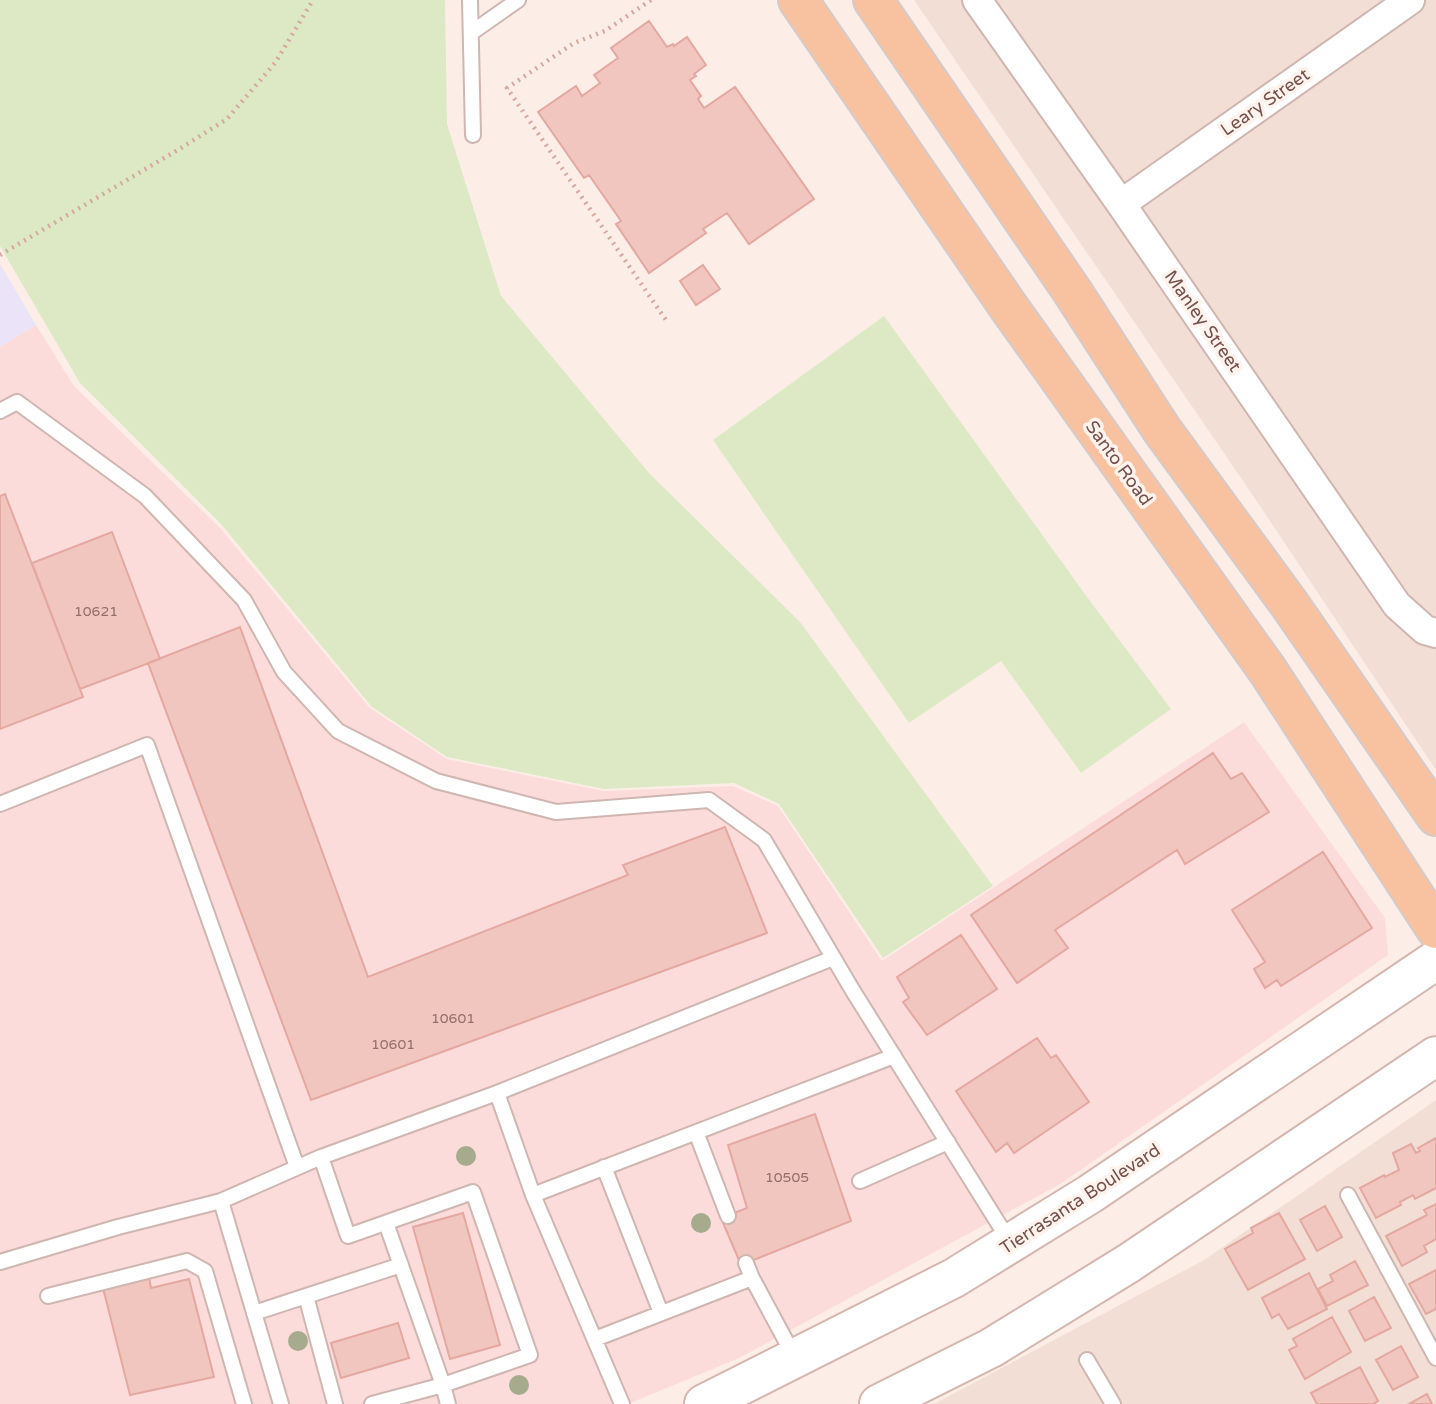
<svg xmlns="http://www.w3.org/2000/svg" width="1436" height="1404" font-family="'Varela Round',sans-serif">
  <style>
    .residential { fill: #f3ded5 }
    .commercial { fill: #fcdcdb }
    .education { fill: #ebe3f8 }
    .green { fill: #dde9c5 }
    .building { fill: #f0c6bf; stroke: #e3a8a0; stroke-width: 2 }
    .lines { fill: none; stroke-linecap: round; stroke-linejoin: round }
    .lane-casing { stroke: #cfb6b0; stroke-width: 18 }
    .street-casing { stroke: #cfb6b0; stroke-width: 32 }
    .secondary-casing { stroke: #d5b6af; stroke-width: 42 }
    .primary-casing { stroke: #d6cac9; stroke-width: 42 }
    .path { stroke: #d5a9a2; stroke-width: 4.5; stroke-dasharray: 2 5; stroke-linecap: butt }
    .lane { stroke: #fff; stroke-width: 14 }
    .street { stroke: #fff; stroke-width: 28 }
    .secondary { stroke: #fff; stroke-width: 38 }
    .primary { stroke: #f8c2a1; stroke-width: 38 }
    .tree { fill: #a5ab8c }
    .labels { text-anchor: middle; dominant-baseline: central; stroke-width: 7; stroke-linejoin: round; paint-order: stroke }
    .number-label { font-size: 14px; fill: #946e69 }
    .street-label { font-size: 18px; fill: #75504c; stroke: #fef3ed }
  </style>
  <rect width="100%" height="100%" fill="#fceee7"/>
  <path class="residential" d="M914,0H1436V770L1256,500Z
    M1436,1100V1404H934L1204,1260Z"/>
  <path class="commercial" d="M36,325L74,386L220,528L370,708L447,759L604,791L733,786L778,806L882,961L1244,722L1385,918L1388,955L1062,1183L739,1358L628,1404H0V347Z"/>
  <path class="education" d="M0,264L36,325L0,347Z"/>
  <path class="green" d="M0,0H445L447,124L501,296L649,473L800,622L993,886L883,958L779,804L734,783L604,789L447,757L372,707L221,524L80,383L0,246Z
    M884,316L1090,601L1171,709L1081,773L1001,661L909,723L713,440Z"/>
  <path class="building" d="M649,21L667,47L673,44L674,46L687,37L706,65L694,74L696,76L690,80L701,96L698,99L704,108L735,87L814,199L749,244L727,213L703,229L706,233L649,273L616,224L621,221L589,175L584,178L538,112L576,86L582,96L600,83L594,75L618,58L611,48Z
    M703,265L720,289L696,305L680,281Z
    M5,494L83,697L0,729V496Z
    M112,532L160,659L80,689L32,563Z
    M240,627L368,977L628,875L623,865L725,827L767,933L311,1100L148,663Z
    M240,627L368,977L628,875L623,865L725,827L767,933L311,1100L148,663Z
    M1213,753L1231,779L1242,773L1269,812L1185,864L1177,850L1055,930L1068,948L1017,983L971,915Z
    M1323,852L1372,928L1281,986L1277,980L1265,988L1254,969L1265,962L1232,910Z
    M961,935L997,989L927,1035L903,1002L909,998L897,977Z
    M1037,1038L1051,1058L1056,1055L1089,1102L1014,1153L1007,1143L996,1152L956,1091Z
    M815,1114L851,1221L741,1265L721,1218L747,1208L728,1145Z
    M1436,1138V1188L1415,1199L1413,1195L1400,1202L1401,1205L1376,1218L1360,1188L1384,1175L1385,1177L1399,1170L1393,1153L1411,1144L1416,1153L1420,1151L1418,1148Z
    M1436,1204V1239L1424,1246L1427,1252L1402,1266L1386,1236L1427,1215L1424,1210Z
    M1325,1206L1342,1237L1317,1251L1300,1220Z
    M463,1213L500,1345L450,1359L413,1227Z
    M1279,1213L1305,1259L1248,1290L1225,1249L1253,1233L1251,1228Z
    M1355,1261L1368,1285L1327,1306L1318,1289L1333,1281L1330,1275Z
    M1436,1270V1309L1426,1314L1409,1284Z
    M1309,1273L1327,1309L1288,1329L1279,1314L1272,1318L1262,1298Z
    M149,1277L151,1288L189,1279L214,1377L130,1395L103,1288Z
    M1374,1297L1391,1328L1365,1341L1349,1311Z
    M1332,1317L1351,1352L1305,1379L1289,1350L1297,1346L1293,1339Z
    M398,1323L409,1358L341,1378L331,1343Z
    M1401,1346L1418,1377L1393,1390L1376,1360Z
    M1360,1367L1378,1401L1373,1404H1317L1311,1393Z
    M1427,1394L1432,1404H1409Z"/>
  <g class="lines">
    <defs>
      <path id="lane" d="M470,0L473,135
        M471,33L518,0
        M0,411L17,402L145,496L244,600L284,672L338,731L436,781L556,812L709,800L764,840L853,991L1010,1242
        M0,804L147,745L297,1167
        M497,1093L533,1195L622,1404
        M696,1132L728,1216
        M321,1157L348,1236L473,1192L530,1355L443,1385L386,1223
        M604,1167L661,1313
        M860,1181L948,1142
        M533,1195L894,1056
        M1348,1195L1436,1358
        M221,1201L281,1404
        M0,1262L118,1227L221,1201L321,1157L497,1093L833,958
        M746,1263L752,1278L795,1358
        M48,1296L187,1261L205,1271L244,1404
        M306,1296L335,1404
        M254,1313L401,1265
        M595,1339L752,1278
        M1087,1360L1113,1404
        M372,1404L443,1385L448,1404"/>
      <path id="street" d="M977,0L1121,204L1397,605L1425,630L1436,633
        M1121,204L1410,0"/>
      <path id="secondary" d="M704,1404L954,1278L1090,1194L1436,960
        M879,1404L991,1348L1129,1263L1436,1056"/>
      <path id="primary" d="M798,0L1010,309L1268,671L1436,929
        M873,0L1072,291L1162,430L1290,605L1436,816"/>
    </defs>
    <use href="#lane" class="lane-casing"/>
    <use href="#street" class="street-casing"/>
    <use href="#secondary" class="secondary-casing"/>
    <use href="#primary" class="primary-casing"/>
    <path class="path" d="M651,0L605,31L574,43L507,88L668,323
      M0,255L181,148L227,119L275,63L313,0"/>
    <use href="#lane" class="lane"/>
    <use href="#street" class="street"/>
    <use href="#secondary" class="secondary"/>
    <use href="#primary" class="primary"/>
  </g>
  <g class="tree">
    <circle cx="466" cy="1156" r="10"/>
    <circle cx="701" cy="1223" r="10"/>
    <circle cx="298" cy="1341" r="10"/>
    <circle cx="519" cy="1385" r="10"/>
  </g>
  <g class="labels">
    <g class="number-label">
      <text x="96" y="611">10621</text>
      <text x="453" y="1018">10601</text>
      <text x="393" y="1044">10601</text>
      <text x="787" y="1177">10505</text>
    </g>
    <g class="street-label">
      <text transform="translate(1265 102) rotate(-35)">Leary Street</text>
      <text transform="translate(1203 321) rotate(55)">Manley Street</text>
      <text transform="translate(1119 463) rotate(54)">Santo Road</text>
      <text transform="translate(1080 1199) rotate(-33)">Tierrasanta Boulevard</text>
    </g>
  </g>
</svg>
